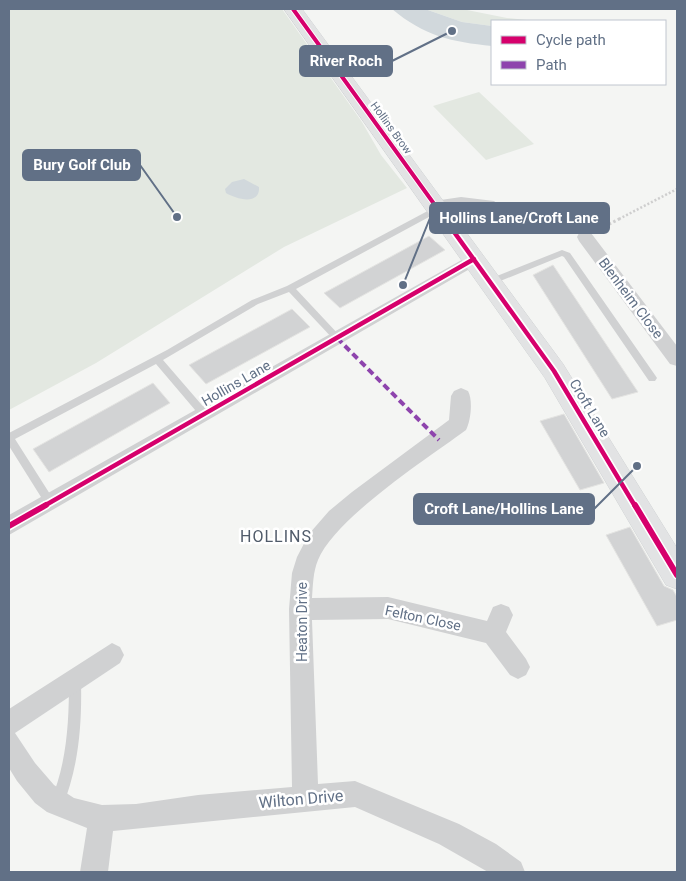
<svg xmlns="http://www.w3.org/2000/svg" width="686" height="881" font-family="Roboto,sans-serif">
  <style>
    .green { fill: #e3e8e1 }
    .water { fill: #d1d8dc }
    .building { fill: #d2d3d4; stroke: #e4e4e2 }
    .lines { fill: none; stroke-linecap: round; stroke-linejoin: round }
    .secondary-casing { stroke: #d0d3d4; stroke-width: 1 }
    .path-far1 { stroke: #cecece; stroke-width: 2.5; stroke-dasharray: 2 2; stroke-linecap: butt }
    .path { stroke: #cecece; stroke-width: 3; stroke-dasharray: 2.5 2.5; stroke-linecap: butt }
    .lane { fill: #d0d1d2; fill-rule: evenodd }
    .street { fill: #d0d1d2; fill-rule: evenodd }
    .secondary { fill: #e2e3e4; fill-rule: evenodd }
    .quiet { stroke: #8e44ad; stroke-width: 4; stroke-dasharray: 7 4; stroke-linecap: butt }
    .cycleway-far2-casing { stroke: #fff; stroke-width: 6 }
    .cycleway-far1-casing { stroke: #fff; stroke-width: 8 }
    .cycleway-casing { stroke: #fff; stroke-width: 9 }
    .cycleway-far2 { stroke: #d6006c; stroke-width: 4 }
    .cycleway-far1 { stroke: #d6006c; stroke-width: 4.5 }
    .cycleway { stroke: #d6006c; stroke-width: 6 }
    .labels { text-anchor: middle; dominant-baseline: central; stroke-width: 5; stroke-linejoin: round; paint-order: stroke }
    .far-street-label { font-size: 11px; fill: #617086; stroke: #fff }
    .street-label { font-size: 14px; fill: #617086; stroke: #fff }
    .quarter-label { font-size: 16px; letter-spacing: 1px; fill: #505b6a; stroke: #fff }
    .near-street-label { font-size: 16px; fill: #617086; stroke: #fff }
    .leader { fill: none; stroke: #617086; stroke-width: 2 }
    .callout-dot { fill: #617086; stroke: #fff; stroke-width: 2 }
    .callout { fill: #617086; stroke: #617086; stroke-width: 2 }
    .callout-label { font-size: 15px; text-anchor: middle; font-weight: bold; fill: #fff }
  </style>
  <rect width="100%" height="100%" fill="#f4f5f3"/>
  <path class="green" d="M9,9H282L362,122L381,155L407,188L284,247L96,363L9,410Z
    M425,9H462L507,18L536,21H492V26L462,22Z
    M479,92L534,144L486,160L433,106Z"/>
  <path class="water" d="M392,9H425L462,22L492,26V46C452,42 424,36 392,9Z
    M244,179L259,187C260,206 236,199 226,193L225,189L232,182Z"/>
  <path class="building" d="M429,236L445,250L340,308L324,293Z
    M553,265L638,392L612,399L533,275Z
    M292,309L310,327L206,384L189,365Z
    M153,383L170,403L49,472L33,449Z
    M564,414L604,483L580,490L540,421Z
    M630,527L664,586L673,590L677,597V620L657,626L606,535Z"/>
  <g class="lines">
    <defs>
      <path id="secondary" d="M284,9H302L563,364L677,548V589L666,585L545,378Z"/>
    </defs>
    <use href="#secondary" class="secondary-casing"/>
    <path class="path-far1" d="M619,219L677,189"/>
    <path class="path" d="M600,229L621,218"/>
    <path class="lane" d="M461,197L494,201L498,204L494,207L461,203L434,207L430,204L434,201Z
      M437,206L440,207V211L296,289L340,336L342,338L340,340H334L289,292L258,304L163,360L207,411L209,414L207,417H201L156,364L15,439L55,502L54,505L50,507L46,505L9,446V433L167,350L252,300L287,286Z
      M562,250L570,253L655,375L657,378L655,381H649L564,257L562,256L493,284H487L486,282L487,280Z
      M75,674L79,676L81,680C82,725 79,766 62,808L57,810L52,808L50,803C67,763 69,723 69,680L71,676Z"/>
    <path class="street" d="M585,231L591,233L677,346V366L670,364L579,241L577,237L579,233Z
      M474,253L480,255L482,259L480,263L9,535V515Z
      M461,388L468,391C473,400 471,420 466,430C428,458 335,518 318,560C313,572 313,585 312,598L388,597L487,621L493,607L501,604L509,607L513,615L506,632L526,659L530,667L526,675L518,679L510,675L486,643L388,619L312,620L318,784L355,781L459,824L496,844L521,862L525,872H488L439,844L355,807L113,831L108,872H80L87,828L47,812L35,803L17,781L9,768V709L112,643L120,647L124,655L120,663L15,733L35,763L54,785L74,798L102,805L136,804L198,795L292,787L289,609L292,573L297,557L309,534L329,511L352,492L449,420L451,396L454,391Z"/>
    <use href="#secondary" class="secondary"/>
    <path class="quiet" d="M337,338L439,440"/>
    <defs>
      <path id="cycleway-far2" d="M293,9L445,219"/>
      <path id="cycleway-far1" d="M444,218L554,371L635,506
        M44,506L474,259"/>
      <path id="cycleway" d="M635,505L677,575
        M9,526L46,505"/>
    </defs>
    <use href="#cycleway-far2" class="cycleway-far2-casing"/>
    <use href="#cycleway-far1" class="cycleway-far1-casing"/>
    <use href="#cycleway" class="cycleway-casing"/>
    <use href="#cycleway-far2" class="cycleway-far2"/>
    <use href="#cycleway-far1" class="cycleway-far1"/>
    <use href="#cycleway" class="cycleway"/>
  </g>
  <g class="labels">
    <g class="far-street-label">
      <text transform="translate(391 128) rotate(54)">Hollins Brow</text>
    </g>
    <g class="street-label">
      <text transform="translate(631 298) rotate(53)">Blenheim Close</text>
      <text transform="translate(236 383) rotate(-30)">Hollins Lane</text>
      <text transform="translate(590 408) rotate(59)">Croft Lane</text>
      <text transform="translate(423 618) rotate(12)">Felton Close</text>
      <text transform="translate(302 622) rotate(-90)">Heaton Drive</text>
    </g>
    <g class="quarter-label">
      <text x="276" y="536">HOLLINS</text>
    </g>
    <g class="near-street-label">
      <text transform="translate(301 799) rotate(-5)">Wilton Drive</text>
    </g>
  </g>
  <path class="leader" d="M452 31L392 61M177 217L140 165M403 285L430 218M637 466L594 509"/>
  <g class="callout-dot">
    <circle cx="452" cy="31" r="5"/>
    <circle cx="177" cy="217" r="5"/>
    <circle cx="403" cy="285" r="5"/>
    <circle cx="637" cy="466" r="5"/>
  </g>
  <g class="callout">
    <rect x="300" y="46" width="92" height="30" rx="5"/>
    <rect x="23" y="150" width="117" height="30" rx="5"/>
    <rect x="430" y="203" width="179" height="30" rx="5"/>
    <rect x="414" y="494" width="180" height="30" rx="5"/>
  </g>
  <g class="callout-label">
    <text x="346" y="66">River Roch</text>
    <text x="82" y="170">Bury Golf Club</text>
    <text x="519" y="223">Hollins Lane/Croft Lane</text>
    <text x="504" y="514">Croft Lane/Hollins Lane</text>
  </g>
  <rect width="686" height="881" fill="none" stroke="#617086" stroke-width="20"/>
  <rect x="491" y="20" width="175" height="65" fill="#ffffff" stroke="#c0c6cf"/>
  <rect x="501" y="36" width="25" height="8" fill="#d6006c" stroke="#c0c6cf"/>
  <text x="536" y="45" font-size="15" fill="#617086">Cycle path</text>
  <rect x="501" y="61" width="25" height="8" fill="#8e44ad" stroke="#c0c6cf"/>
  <text x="536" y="70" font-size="15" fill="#617086">Path</text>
</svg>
